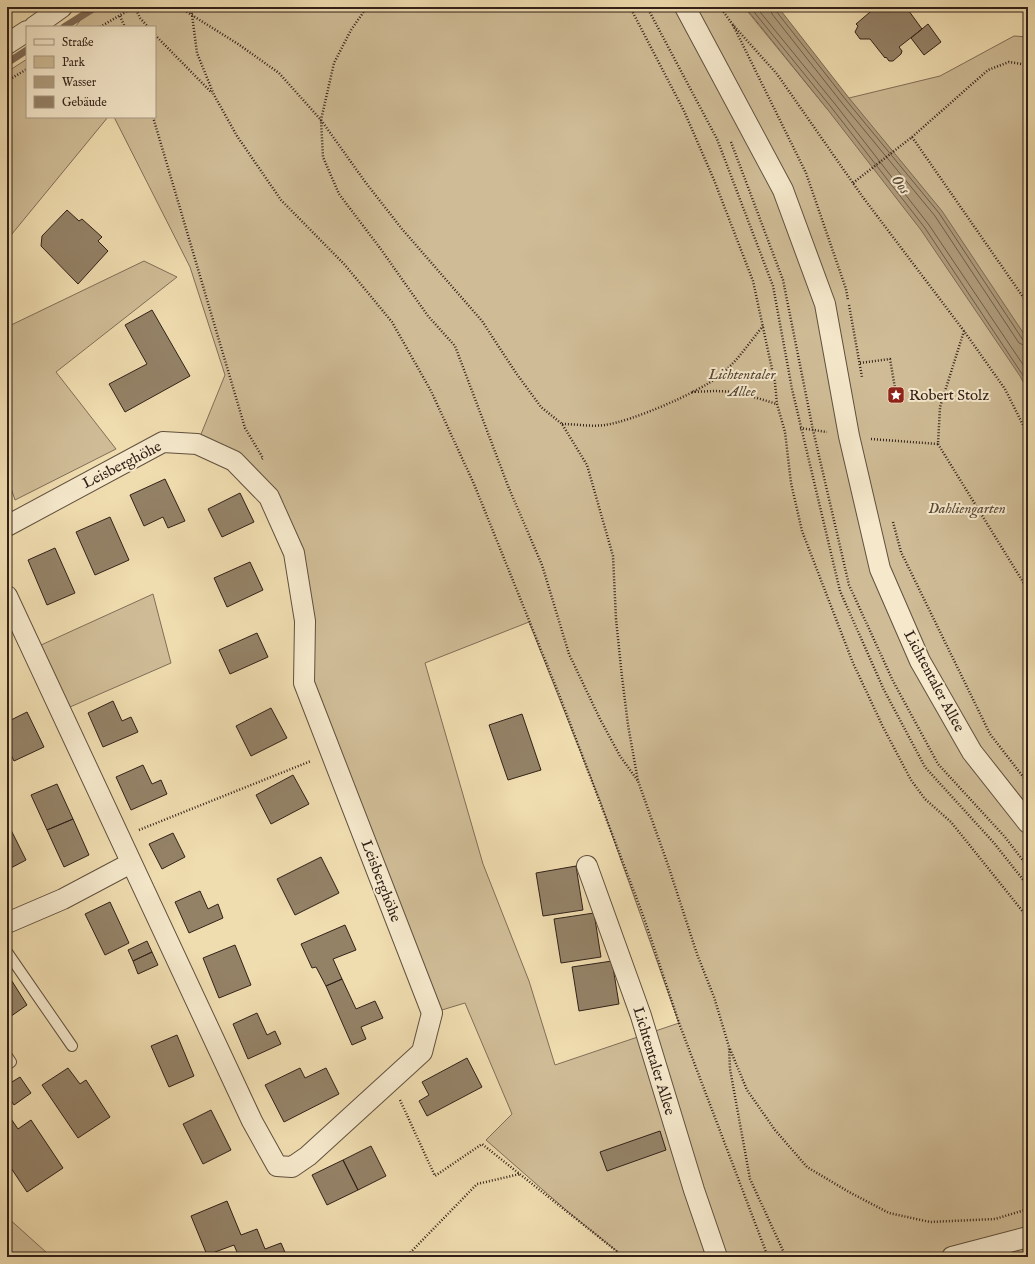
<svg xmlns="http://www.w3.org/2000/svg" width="1035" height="1264" font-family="'IM FELL English',serif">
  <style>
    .green { fill: #cfbc96; stroke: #806e58; fill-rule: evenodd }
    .water { fill: #af9c7c; stroke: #7d6b54 }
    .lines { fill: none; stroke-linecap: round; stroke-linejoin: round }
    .shore { stroke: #705e4a; stroke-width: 1 }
    .stream { stroke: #7d6b54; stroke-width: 7 }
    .building { fill: #948267; stroke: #322119 }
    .lane-casing { stroke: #61503e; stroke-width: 12 }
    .street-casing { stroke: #61503e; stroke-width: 22 }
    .path { stroke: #322119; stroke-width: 2.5; stroke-dasharray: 1 2; stroke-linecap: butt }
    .lane { stroke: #f5e8cb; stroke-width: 10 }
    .street { stroke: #f5e8cb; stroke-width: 20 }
    .labels { text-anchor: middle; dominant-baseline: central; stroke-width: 4; stroke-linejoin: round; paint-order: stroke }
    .park-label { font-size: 15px; font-style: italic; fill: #594838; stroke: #f5e8cb }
    .poi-label { font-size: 15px; fill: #322119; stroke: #f5e8cb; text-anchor: start }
    .street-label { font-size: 15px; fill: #322119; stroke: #f5e8cb }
    .water-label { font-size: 16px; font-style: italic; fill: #5e4c3c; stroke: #f5e8cb }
  </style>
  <rect width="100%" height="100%" fill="#efdcaf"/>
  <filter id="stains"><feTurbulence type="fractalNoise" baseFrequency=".005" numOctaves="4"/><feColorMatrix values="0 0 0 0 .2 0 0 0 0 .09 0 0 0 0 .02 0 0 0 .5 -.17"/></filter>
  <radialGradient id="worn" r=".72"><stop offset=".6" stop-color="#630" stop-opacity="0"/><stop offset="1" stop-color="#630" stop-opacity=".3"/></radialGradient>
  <path class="green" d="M91,7H744L828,110L849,98L940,76L1014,36L1028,37V1257H624L567,1211L486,1140L512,1114L465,1003L432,1013L304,683L305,621L269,497L197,444L225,375L190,267L114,117H155V27H75ZM529,622L600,801L679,1023L555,1065L529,981L483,864L425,663Z
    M27,59V117H108L7,240V72Z
    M144,261L177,277L56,372L116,449L15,500L7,476V327Z
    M153,594L171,663L70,707L41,645Z
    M7,1217L47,1253L41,1257H7Z"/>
  <path class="water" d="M745,7H778L849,98L942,211L1028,340V391L1020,376L921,230L828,110Z"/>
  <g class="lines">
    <path class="shore" d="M750,7L831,107L925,228L1028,383
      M756,7L835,104L929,225L1028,372
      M770,7L772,14L842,103L935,216L1019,343L1028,347
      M775,7L776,11L846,100L939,213L1023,340L1028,342"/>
    <path class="stream" d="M64,27L96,7
      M7,63L27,50"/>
  </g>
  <path class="building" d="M876,7H895L897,10L900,7H906L922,29L899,47L902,51L901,54L893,61H889L886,57L885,58L870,39H860L855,32L858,26L856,24Z
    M928,24L941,42L924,55L911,38Z
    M67,210L79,221L82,219L102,237L98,241L108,251L78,284L41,246L42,236Z
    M152,310L190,376L125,412L109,384L147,364L125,325Z
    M165,479L185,521L168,528L163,517L144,526L130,495Z
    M240,493L254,522L222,537L208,509Z
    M110,517L129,560L95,575L76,532Z
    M55,548L75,593L47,605L28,560Z
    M250,562L263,590L227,607L214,578Z
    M257,633L268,657L230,674L219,650Z
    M113,701L122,721L131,717L138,732L103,747L88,713Z
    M271,708L287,738L251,756L236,726Z
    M27,712L44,747L14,761L7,747V722Z
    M522,714L541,770L508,780L489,725Z
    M143,765L152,784L161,780L167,794L131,810L116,777Z
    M293,775L309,804L271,824L256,795Z
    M57,784L73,819L47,830L31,795Z
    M73,819L89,855L64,867L47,830Z
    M11,830L26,860L7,870V832Z
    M173,833L185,857L162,869L149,844Z
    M321,857L339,893L295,915L277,879Z
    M576,866L583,910L543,916L536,873Z
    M200,891L208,909L218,904L223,918L189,933L175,902Z
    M110,902L129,943L105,955L85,914Z
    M594,913L601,957L561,963L554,919Z
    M345,925L356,950L333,959L342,979L326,986L316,967L312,968L301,944Z
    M147,941L152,952L133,961L128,950Z
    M235,945L251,985L219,998L203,958Z
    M152,952L158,965L138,974L133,961Z
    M612,961L619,1004L579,1011L572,967Z
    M10,978L27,1005L7,1019V980Z
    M342,979L356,1009L375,1001L383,1018L361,1027L366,1039L352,1045L326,986Z
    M257,1013L267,1035L275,1031L281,1044L248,1059L233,1024Z
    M177,1035L194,1076L169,1087L151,1046Z
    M467,1058L482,1087L427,1116L419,1101L429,1095L422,1082Z
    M68,1068L80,1084L86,1080L110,1117L78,1138L42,1085Z
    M300,1068L305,1078L326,1068L339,1094L284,1122L265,1085Z
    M20,1077L31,1093L14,1105L7,1095V1085Z
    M211,1110L231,1150L203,1164L183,1124Z
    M7,1113L18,1129L31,1120L63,1168L27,1192L7,1162Z
    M660,1131L666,1150L607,1171L600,1152Z
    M371,1146L386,1176L358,1190L343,1160Z
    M343,1160L358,1190L327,1205L312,1175Z
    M227,1201L241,1235L257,1229L265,1249L281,1243L287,1257H239L234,1245L207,1255L191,1216Z"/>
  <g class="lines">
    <defs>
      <path id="lane" d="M7,952L72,1046
        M7,1056L11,1062L7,1065"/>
      <path id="street" d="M685,7L783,190L825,304L849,436L880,569L920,661L972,752L1028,823
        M34,27L62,7
        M7,44L27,31
        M7,526L163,442L197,444L234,461L269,497L294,553L305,621L304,683L432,1013L422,1052L308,1156L292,1167L277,1166L252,1121L7,596
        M587,866L641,1016L694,1190L717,1257
        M7,923L63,899L131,863
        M952,1257L1028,1237"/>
    </defs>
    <use href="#lane" class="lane-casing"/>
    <use href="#street" class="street-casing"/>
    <path class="path" d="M135,7L140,18L148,27
      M179,7L238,44L279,73L321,120L366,183L402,229L482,321L516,373L541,407L562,424L587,465L613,556L616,619L622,677L628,725L638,781L668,865L697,954L714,997L729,1047L730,1069L750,1179L786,1257
      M191,7L197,53L214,95L237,136L281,200L345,265L392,322L431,391L474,484L560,697L644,918L679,1023L768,1257
      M367,7L351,30L334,63L321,120L323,157L339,194L380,248L428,316L455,346L508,486L542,565L569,654L600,719L620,756L638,781
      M630,7L684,111L714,180L753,281L775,383L777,404L785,432L791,483L802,531L853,663L883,727L911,780L925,799L951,822L1028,918
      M647,7L717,139L773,286L792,389L840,591L884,690L925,767L994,843L1028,886
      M720,7L733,25L777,74L862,196L964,331L1005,389L1028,435
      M120,16L125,27
      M733,25L806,173L846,289L848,300
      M100,27L134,7
      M155,35L212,93
      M7,81L27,69
      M153,117L245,428L263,458L262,459
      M912,137L988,70L1009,62L1028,65
      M731,142L783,280L813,430L849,585L893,681L938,764L1005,837L1028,867
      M853,183L912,137L1028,304
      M849,305L862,377
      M860,363L890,359L895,388
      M692,392L715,391L737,392L777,404
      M562,424C576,424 591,427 605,425C632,421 698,393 719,376C737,362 749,343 763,326
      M800,428L827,432
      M871,439L938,444L940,407L964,331
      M938,444L1028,590
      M893,522L901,552L990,734L1028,783
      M139,830L311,761
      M730,1049L747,1090L775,1130L807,1167L849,1192L889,1213L930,1222L995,1219L1028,1209
      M400,1100L435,1176L482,1144L624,1257
      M406,1257L477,1184L520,1174"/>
    <use href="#lane" class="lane"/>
    <use href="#street" class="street"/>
  </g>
  <defs>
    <symbol id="sight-square" viewBox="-11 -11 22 22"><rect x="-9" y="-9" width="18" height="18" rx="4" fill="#8f2418" stroke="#f5e8cb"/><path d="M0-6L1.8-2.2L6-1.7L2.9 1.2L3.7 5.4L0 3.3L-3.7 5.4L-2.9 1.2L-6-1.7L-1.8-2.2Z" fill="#fff"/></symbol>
  </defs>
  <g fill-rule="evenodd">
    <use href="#sight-square" x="886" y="385" width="20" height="20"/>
  </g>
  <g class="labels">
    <g class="park-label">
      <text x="742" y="374">Lichtentaler<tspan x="742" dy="17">Allee</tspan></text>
      <text x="967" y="508">Dahliengarten</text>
    </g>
    <g class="poi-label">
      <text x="909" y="395">Robert Stolz</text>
    </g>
    <g class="street-label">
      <text transform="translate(122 465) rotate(-27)">Leisberghöhe</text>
      <text transform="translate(934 681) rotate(62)">Lichtentaler Allee</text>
      <text transform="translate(381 881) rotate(69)">Leisberghöhe</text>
      <text transform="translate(654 1061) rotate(73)">Lichtentaler Allee</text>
    </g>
    <g class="water-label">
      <text transform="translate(900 185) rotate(53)">Oos</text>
    </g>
  </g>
  <rect width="1035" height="1264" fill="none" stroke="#efdcaf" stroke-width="24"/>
  <rect x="8" y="8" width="1019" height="1248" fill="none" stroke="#322119" stroke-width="2"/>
  <rect x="12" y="12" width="1011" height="1240" fill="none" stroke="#322119"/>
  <rect x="26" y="26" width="130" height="92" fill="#f5e8cb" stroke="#a79884"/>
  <rect x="34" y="39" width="20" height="6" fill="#f5e8cb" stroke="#a79884"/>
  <text x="62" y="46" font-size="12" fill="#322119">Straße</text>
  <rect x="34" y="56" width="20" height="12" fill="#cfbc96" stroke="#a79884"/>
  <text x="62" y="66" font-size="12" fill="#322119">Park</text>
  <rect x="34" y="76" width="20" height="12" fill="#af9c7c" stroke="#a79884"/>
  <text x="62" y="86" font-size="12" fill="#322119">Wasser</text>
  <rect x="34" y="96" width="20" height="12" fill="#948267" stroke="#a79884"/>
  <text x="62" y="106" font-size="12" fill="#322119">Gebäude</text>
  <rect width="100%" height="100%" filter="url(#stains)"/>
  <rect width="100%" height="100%" fill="url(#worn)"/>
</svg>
